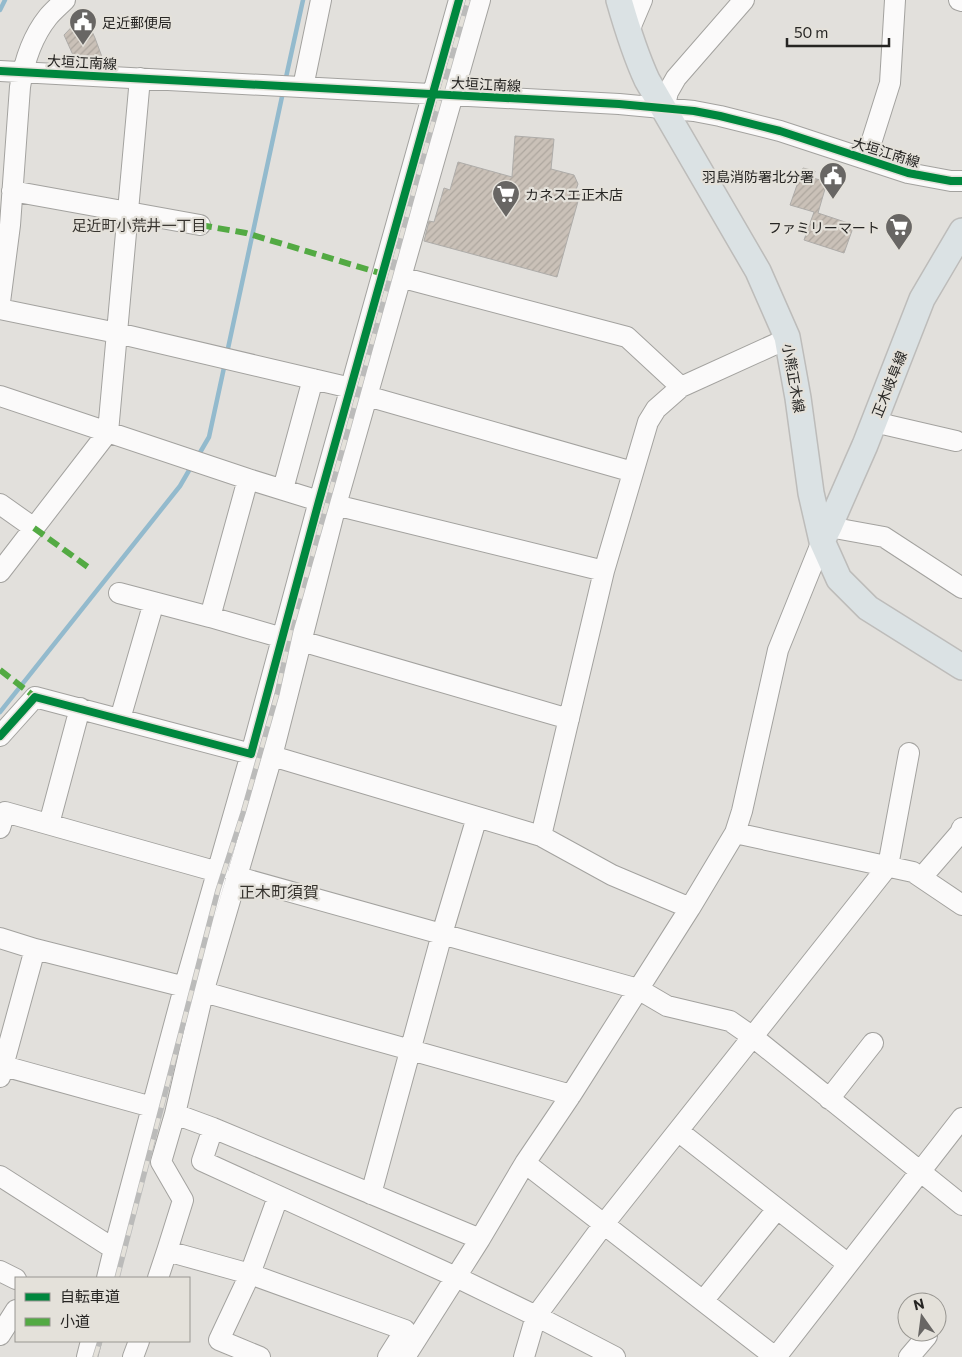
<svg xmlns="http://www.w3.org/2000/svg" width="962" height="1357" font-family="Commissioner,'Noto Sans JP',sans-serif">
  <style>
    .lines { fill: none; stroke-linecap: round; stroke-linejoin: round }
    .stream { stroke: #93bacd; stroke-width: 4.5 }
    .building { fill: url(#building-hatch); stroke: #aeaca9 }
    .minor-casing { stroke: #a3a29f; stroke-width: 22 }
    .major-casing { stroke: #bdbcba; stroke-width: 28 }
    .minor { stroke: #fbfafa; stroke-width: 20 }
    .major { stroke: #dbe2e4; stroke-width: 25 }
    .rail-casing { stroke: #bbbbba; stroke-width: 5.5 }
    .rail { stroke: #e4e1da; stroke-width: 4; stroke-dasharray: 11; stroke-linecap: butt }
    .quiet { stroke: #53aa43; stroke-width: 6; stroke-dasharray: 12 6; stroke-linecap: butt }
    .cycleway-casing { stroke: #e4e1da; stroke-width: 11 }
    .cycleway { stroke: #00873e; stroke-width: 8 }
    .labels { text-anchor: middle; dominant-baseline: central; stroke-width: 4.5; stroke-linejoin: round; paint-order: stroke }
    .poi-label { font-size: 14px; fill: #262523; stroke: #e4e1da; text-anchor: start }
    .street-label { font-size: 14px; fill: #262523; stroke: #e4e1da }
    .neighbourhood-label { font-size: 15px; fill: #37342f; stroke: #e4e1da }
    .quarter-label { font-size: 16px; fill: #37342f; stroke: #e4e1da }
  </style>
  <defs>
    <pattern id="building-hatch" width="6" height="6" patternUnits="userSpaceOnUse" patternTransform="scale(1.25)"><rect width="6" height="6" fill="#cac1b8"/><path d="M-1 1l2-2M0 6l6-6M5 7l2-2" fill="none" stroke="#ada69e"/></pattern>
  </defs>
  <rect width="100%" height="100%" fill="#e2e0dc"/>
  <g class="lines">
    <path class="stream" d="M0,10L5,0
      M285,82L303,0
      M227,353L283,92
      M198,456L209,437L225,363
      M0,712L180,486L191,467"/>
  </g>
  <path class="building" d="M84,14L95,38L102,57L73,55L64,35Z
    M515,136L554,139L551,169L574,175L578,184L575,193L580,194L557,277L424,241L429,221L434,222L444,188L450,190L458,162L512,177Z
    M803,168L815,171L813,178L827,182L818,213L854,225L844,253L804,240L814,212L790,205Z"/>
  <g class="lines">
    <defs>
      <path id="minor" d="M959,0L962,1
        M628,33L642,0
        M0,71L619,104L694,111L720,116L780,131L908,173L951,181H962
        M303,87L321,0
        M664,109L668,92L676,78L744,0
        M866,159L890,83L895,0
        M12,191L200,225
        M400,277L627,337L681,387
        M0,302L10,225L20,87C24,62 32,37 48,17C53,11 59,6 65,0
        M0,309L117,333L351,388
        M0,396L248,479L319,501L604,571
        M367,396L633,472
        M874,422L956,441
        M248,479L210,617L283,638
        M283,489L313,379
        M0,504L34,528
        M829,527L884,537L962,588
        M0,572L108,432L140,78
        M119,593L210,617
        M301,641L569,719
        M120,719L154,602
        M0,736L35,697L251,754L319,501L459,0
        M272,756L336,505L480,0
        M49,824L80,708
        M0,828L5,812L218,872
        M735,833L913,872L962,905
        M541,836L604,571L648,422L656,409L681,387L780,342L787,337
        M922,877L960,833L962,828
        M245,879L638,989L667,1006L730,1021L753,1037L962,1205
        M0,938L35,949L193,989L571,1095
        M0,1065L152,1107
        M0,1077L35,949
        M829,1099L873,1043
        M175,1114L203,993L272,756L541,836L612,875L690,908
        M213,1128L480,1239
        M678,1131L848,1264
        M525,1163L775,1357
        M0,1176L114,1249L184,988L251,754
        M371,1194L442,934L477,817
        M0,1271L16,1279
        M107,1278L114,1249
        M158,1278L167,1251
        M703,1301L777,1209
        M0,1335L16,1310
        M87,1357L91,1341
        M133,1357L139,1341
        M260,1357L219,1340L250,1274L278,1197
        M388,1357L405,1330L250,1274L167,1251L183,1200L161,1162L175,1114L213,1128L202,1161L456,1277L536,1316L615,1357
        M405,1357L480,1239L525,1163L571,1095L690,908L735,833L742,811L778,650L822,541
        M524,1357L536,1316L604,1224L888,866L909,753
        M776,1357L962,1118
        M909,1357L927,1336"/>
      <path id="major" d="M619,0C627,28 635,54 647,80L758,271L787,337L798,398L811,493L822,541L839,579L868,608L962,667
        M822,541L829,527L865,445L922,299L962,231"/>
    </defs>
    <use href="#minor" class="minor-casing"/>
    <use href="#major" class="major-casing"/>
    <use href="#minor" class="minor"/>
    <use href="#major" class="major"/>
    <defs>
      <path id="rail" d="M117,1278L218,890L243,813L277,694L291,630L344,444L419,172L468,0
        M95,1357L100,1341"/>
    </defs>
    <use href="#rail" class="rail-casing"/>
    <use href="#rail" class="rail"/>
    <path class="quiet" d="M200,225L246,233L383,274
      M34,528L92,570
      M0,670L35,697"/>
    <defs>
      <path id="cycleway" d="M0,71L619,104L694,111L720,116L780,131L908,173L951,181H962
        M0,736L35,697L251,754L319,501L459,0"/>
    </defs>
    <use href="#cycleway" class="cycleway-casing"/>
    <use href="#cycleway" class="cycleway"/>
  </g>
  <defs>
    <symbol id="civic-pin" viewBox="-11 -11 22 30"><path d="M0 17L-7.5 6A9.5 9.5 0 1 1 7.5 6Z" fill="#686664" stroke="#e4e1da"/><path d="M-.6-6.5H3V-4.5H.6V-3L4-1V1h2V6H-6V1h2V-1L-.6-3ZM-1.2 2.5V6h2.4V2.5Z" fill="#fff"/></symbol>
    <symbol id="supermarket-pin" viewBox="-11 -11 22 30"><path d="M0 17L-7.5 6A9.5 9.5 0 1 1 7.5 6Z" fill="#686664" stroke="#e4e1da"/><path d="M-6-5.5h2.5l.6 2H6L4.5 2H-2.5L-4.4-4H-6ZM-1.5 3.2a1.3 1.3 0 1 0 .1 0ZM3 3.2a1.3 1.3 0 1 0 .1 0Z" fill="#fff"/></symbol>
  </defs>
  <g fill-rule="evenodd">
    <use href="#civic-pin" x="67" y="6" width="32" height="43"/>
    <use href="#civic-pin" x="817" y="160" width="32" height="43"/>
    <use href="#supermarket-pin" x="490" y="178" width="32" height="43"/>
    <use href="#supermarket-pin" x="883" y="211" width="32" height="43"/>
  </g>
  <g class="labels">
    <g class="poi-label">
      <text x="102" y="22">足近郵便局</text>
      <text x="814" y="176" text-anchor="end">羽島消防署北分署</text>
      <text x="525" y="194">カネスエ正木店</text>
      <text x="880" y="227" text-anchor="end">ファミリーマート</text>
    </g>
    <g class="street-label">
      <text transform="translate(82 62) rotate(3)">大垣江南線</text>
      <text transform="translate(486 84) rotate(3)">大垣江南線</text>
      <text transform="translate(886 152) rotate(17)">大垣江南線</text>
      <text transform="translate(794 378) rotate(80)">小熊正木線</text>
      <text transform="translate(889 384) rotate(-68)">正木岐阜線</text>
    </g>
    <g class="neighbourhood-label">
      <text x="139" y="225">足近町小荒井一丁目</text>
    </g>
    <g class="quarter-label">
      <text x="279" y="891">正木町須賀</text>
    </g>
  </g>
  <rect x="15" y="1277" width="175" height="65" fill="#e4e1da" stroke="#989691"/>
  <rect x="25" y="1293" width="25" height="8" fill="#00873e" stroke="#989691"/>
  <text x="60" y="1302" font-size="15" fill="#262523">自転車道</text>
  <rect x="25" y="1318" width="25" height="8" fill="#53aa43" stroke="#989691"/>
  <text x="60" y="1327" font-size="15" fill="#262523">小道</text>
  <g transform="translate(922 1317) rotate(346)"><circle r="24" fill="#e4e1da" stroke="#989691"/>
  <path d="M0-4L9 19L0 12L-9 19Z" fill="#686664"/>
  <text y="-8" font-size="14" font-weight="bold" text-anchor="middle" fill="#262523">N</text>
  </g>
  <path d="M787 38v8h102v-8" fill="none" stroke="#262523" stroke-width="2.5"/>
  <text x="794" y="38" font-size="15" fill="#262523" stroke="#e4e1da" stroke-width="4" paint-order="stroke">50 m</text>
</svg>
